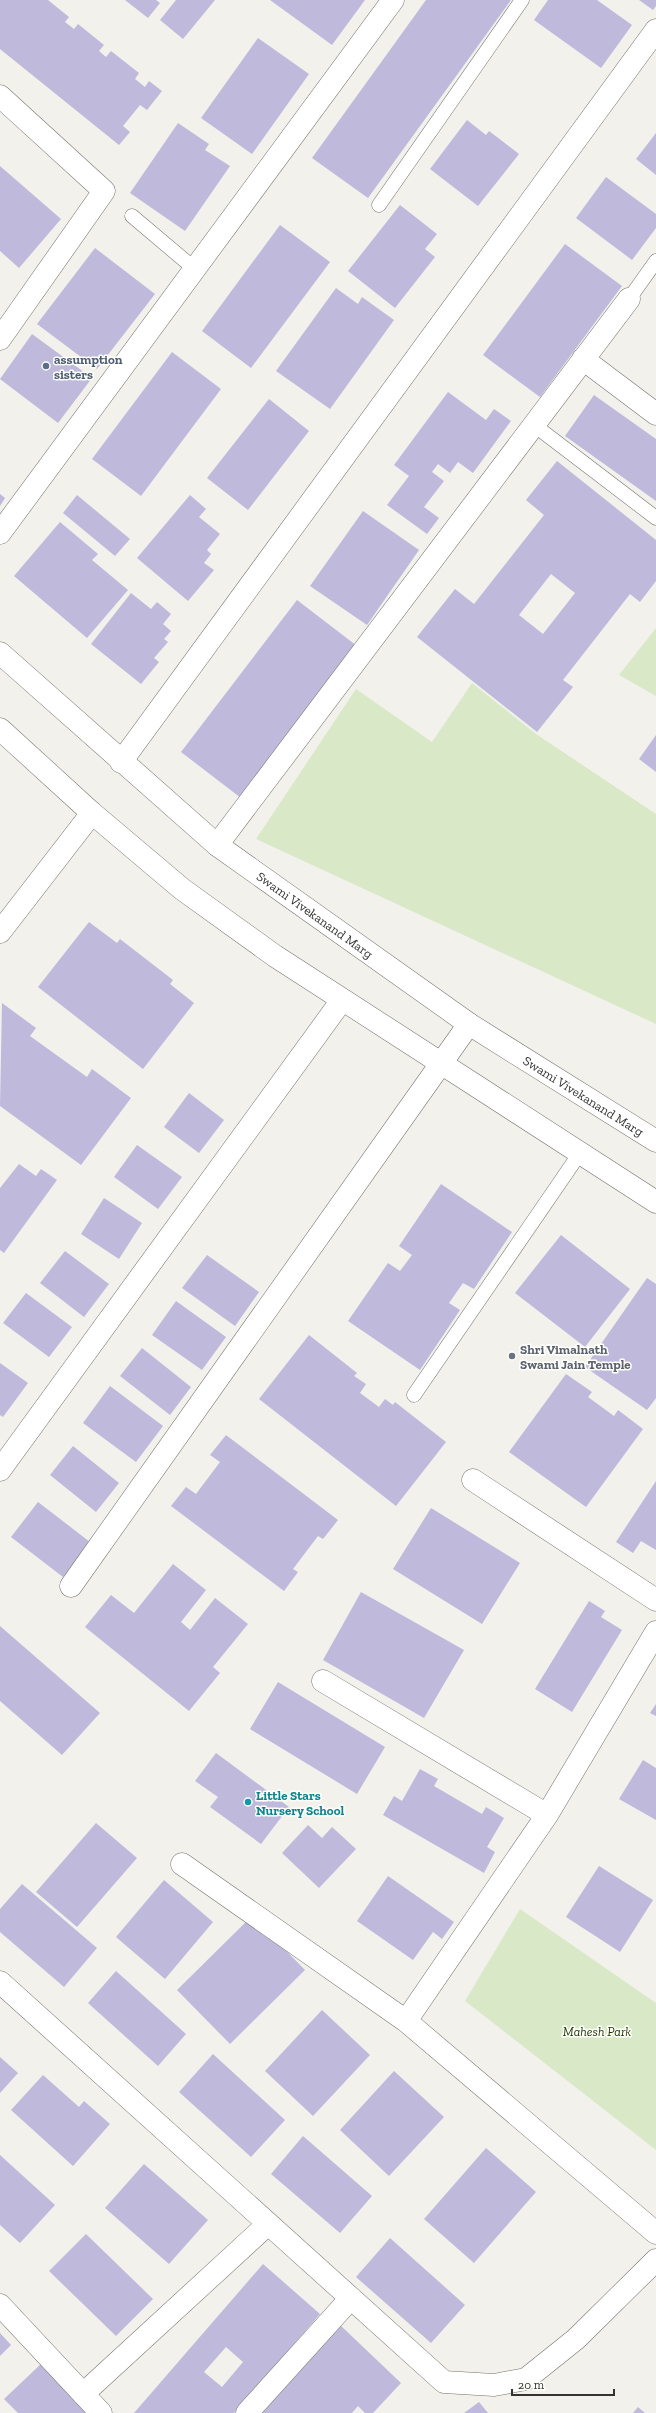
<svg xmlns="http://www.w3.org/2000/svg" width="656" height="2413" font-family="'Zilla Slab',serif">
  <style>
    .green { fill: #d9e9c8 }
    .building { fill: #bfb9dc; fill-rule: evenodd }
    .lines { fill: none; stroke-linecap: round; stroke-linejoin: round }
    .lane-casing { stroke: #74736e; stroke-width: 15 }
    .street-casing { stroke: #74736e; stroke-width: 23 }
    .secondary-casing { stroke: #74736e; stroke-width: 23 }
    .lane { stroke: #fff; stroke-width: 14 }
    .street { stroke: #fff; stroke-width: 22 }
    .secondary { stroke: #fff; stroke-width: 22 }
    .service-dot { fill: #5c6f8a; stroke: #fffffc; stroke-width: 1.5 }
    .worship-dot { fill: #6b7280; stroke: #fffffc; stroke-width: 1.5 }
    .culture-dot { fill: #0f9aa8; stroke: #fffffc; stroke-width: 1.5 }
    .labels { text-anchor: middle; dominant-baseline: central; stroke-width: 3; stroke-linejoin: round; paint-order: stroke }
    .service-label { font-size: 13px; font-weight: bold; fill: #4e5e75; stroke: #fffffc; text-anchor: start }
    .street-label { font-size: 13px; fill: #333331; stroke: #fffffc }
    .worship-label { font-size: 13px; font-weight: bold; fill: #5b616d; stroke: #fffffc; text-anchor: start }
    .culture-label { font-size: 13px; font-weight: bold; fill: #0d838f; stroke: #fffffc; text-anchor: start }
    .park-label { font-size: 13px; font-style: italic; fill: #1e3200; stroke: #fffffc }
  </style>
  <rect width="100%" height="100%" fill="#f2f1ec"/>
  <path class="green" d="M656,628V696L619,675Z
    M472,683L536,734L656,814V1024L256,839L356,689L432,742Z
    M520,1909L656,2003V2150L465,2001Z"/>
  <path class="building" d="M0,0H48L69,17L65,22L74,29L78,24L104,45L99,51L106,57L111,51L139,73L135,79L145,87L149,81L162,91L147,110L140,105L123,126L130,132L119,145L0,49Z
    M125,0H156L160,3L148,18Z
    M176,0H215L183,39L160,20Z
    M270,0H365L332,45Z
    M426,0H511L368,198L312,158Z
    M548,0H597L632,25L601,68L534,20Z
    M639,0H656V6L653,10Z
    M258,38L309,74L252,154L201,118Z
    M467,120L486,135L489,131L519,154L478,206L430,169Z
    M178,123L209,144L205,150L230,166L185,231L130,193Z
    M656,133V175L636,159Z
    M0,166L61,219L19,268L0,251Z
    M606,177L656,214V228L632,260L576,218Z
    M400,205L437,234L425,249L435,257L395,308L348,271Z
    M280,225L330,262L251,368L202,331Z
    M565,244L622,286L540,397L483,355Z
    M95,248L155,294L97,369L37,324Z
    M336,288L358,304L362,297L394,320L330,409L276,371Z
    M32,334L92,378L58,423L0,379Z
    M172,352L221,389L141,496L92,459Z
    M448,392L486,420L494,409L511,421L473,473L458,462L450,473L438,464L432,472L444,481L424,507L439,518L427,534L387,505L409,476L394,465Z
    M594,395L656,439V501L565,436Z
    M269,399L309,431L248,510L207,478Z
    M557,461L656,540V581L640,602L630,594L563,680L573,687L537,732L417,637L455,589L474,604L544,515L526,500ZM551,574L575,593L543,634L519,615Z
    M0,494L5,498L0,506Z
    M77,495L130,539L115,556L63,513Z
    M190,495L206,509L199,517L220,534L207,550L211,554L204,563L214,570L188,601L137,558Z
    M363,511L419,550L367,625L310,586Z
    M60,522L98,554L92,560L128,590L87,638L14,576Z
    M131,593L151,609L157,602L171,614L163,624L171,631L164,639L168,642L154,658L159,662L141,684L91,644Z
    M297,600L357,646L241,798L181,752Z
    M656,735V772L639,759Z
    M89,922L117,943L120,939L173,980L170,984L194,1003L143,1069L38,987Z
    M2,1003L36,1028L30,1036L87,1077L92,1069L131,1098L81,1165L0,1106Z
    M189,1093L224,1120L199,1153L164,1127Z
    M137,1145L182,1177L158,1209L114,1177Z
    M19,1164L36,1176L41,1169L57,1180L4,1253L0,1250V1188Z
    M441,1184L512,1232L474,1289L463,1283L449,1303L460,1310L420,1370L348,1321L388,1263L400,1271L412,1255L399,1246Z
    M104,1198L142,1223L119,1259L81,1234Z
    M561,1235L630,1289L585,1347L515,1293Z
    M65,1251L109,1284L84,1317L40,1283Z
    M207,1255L259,1292L235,1326L182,1288Z
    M647,1278L656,1284V1398L647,1410L585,1367Z
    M26,1293L72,1327L49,1357L3,1323Z
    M176,1301L226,1337L202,1370L152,1335Z
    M309,1335L357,1373L354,1376L366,1384L360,1393L379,1407L385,1399L393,1405L395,1402L446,1442L396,1506L259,1399Z
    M142,1348L191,1387L170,1415L120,1376Z
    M0,1363L28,1383L3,1417L0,1415Z
    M566,1374L592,1392L588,1397L614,1416L618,1410L643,1429L586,1507L509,1452Z
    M110,1386L163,1426L136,1462L83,1423Z
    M226,1435L338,1520L323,1539L318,1536L293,1569L298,1572L284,1591L171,1506L186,1487L196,1494L220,1462L210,1455Z
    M73,1446L119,1483L96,1512L50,1475Z
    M656,1481V1550L641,1541L633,1553L616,1542Z
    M38,1502L90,1542L63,1577L11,1537Z
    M431,1508L520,1563L482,1624L393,1569Z
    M173,1564L206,1590L181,1622L190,1630L215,1598L248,1624L213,1667L220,1673L189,1711L85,1627L111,1595L134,1613Z
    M361,1592L464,1650L424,1718L323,1660Z
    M589,1601L605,1611L601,1617L622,1630L572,1712L535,1689Z
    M0,1626L100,1713L62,1755L0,1701Z
    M278,1682L385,1747L357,1794L250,1729Z
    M656,1704V1716L650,1713Z
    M216,1753L289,1807L261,1844L210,1807L218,1797L195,1781Z
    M643,1760L656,1768V1820L619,1799Z
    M420,1769L438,1779L434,1786L482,1814L486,1807L504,1818L487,1847L495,1852L484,1873L383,1815L394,1796L402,1801Z
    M96,1823L137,1858L77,1927L36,1892Z
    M308,1825L322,1838L332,1827L356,1849L319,1888L282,1853Z
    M599,1866L653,1900L620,1952L566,1917Z
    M388,1876L454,1922L442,1939L433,1932L413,1960L357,1921Z
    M164,1880L213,1922L165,1979L116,1937Z
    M22,1884L97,1948L64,1987L0,1932V1909Z
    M252,1916L305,1970L230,2044L177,1990Z
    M116,1971L186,2034L158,2066L88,2003Z
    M322,2010L370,2055L313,2116L265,2071Z
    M213,2054L285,2120L251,2157L179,2092Z
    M0,2057L18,2073L0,2093Z
    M394,2071L444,2117L389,2176L340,2130Z
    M43,2075L79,2107L84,2101L110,2124L73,2166L11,2110Z
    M303,2136L372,2196L340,2233L271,2174Z
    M486,2148L536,2192L474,2263L424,2219Z
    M0,2155L55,2205L20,2243L0,2225Z
    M144,2164L208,2220L169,2264L105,2208Z
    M86,2234L153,2299L116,2336L49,2271Z
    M390,2238L465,2305L431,2343L356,2277Z
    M263,2264L320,2314L234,2413H134ZM226,2347L243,2362L222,2387L204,2372Z
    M339,2324L401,2383L373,2413H365L358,2406L352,2413H255Z
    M0,2333L11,2345L0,2356Z
    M42,2363L90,2413H18L4,2399Z
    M479,2402L488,2413H464Z
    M638,2407L645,2413H633Z"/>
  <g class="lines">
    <defs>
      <path id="lane" d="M379,205L522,0
        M132,216L196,270
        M629,299L656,261
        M534,425L656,518
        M414,1395L580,1153"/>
      <path id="street" d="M0,96L104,191L0,339
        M583,359L656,414
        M0,533L393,0
        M121,762L656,30
        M217,845L629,299
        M0,932L92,813
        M0,1470L342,1000
        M473,1480L656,1600
        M71,1586L469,1024
        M323,1681L547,1815
        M182,1864L406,2021L656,2233
        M0,1982L444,2382L494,2385L526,2379L576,2339L656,2260
        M406,2021L547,1815L656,1632
        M0,2305L101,2413
        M83,2394L268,2224
        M247,2413L351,2298"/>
      <g id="secondary">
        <path id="s1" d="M0,653L217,845L469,1024L656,1141"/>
        <path d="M0,729L92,813L182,889L275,956L656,1202"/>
      </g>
    </defs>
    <use href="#lane" class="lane-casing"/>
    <use href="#street" class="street-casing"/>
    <use href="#secondary" class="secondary-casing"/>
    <use href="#lane" class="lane"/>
    <use href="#street" class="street"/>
    <use href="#secondary" class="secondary"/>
  </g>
  <circle class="service-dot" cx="46" cy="366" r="4"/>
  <circle class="worship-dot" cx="512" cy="1356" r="4"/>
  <circle class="culture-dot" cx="248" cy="1802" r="4"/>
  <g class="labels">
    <g class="service-label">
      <text x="54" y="359">assumption<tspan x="54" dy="15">sisters</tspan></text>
    </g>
    <g class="street-label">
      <text stroke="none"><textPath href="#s1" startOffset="410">Swami Vivekanand Marg</textPath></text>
      <text stroke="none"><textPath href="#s1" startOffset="734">Swami Vivekanand Marg</textPath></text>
    </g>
    <g class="worship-label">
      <text x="520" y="1349">Shri Vimalnath<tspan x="520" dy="15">Swami Jain Temple</tspan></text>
    </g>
    <g class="culture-label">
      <text x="256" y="1795">Little Stars<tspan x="256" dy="15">Nursery School</tspan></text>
    </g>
    <g class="park-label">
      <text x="597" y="2031">Mahesh Park</text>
    </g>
  </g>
  <path d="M512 2389v6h102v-6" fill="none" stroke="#333331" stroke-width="2"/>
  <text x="518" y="2389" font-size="12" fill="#333331" stroke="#fffffc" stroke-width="3" paint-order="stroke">20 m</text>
</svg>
